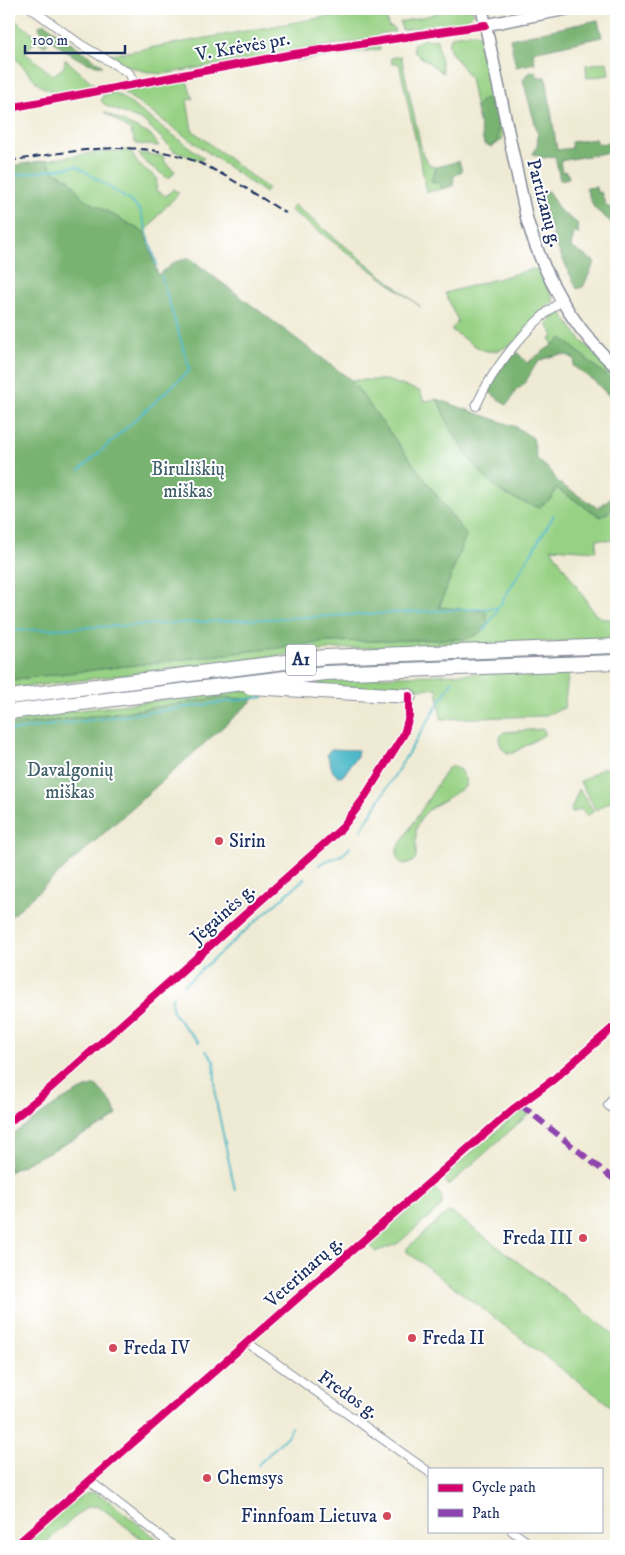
<svg xmlns="http://www.w3.org/2000/svg" width="625" height="1555" font-family="'IM FELL DW Pica',serif">
  <style>
    .green { fill: #97d184; stroke: #598071 }
    .forest { fill: #79b372; stroke: #4a7168 }
    .water { fill: #4db9c8; stroke: #347493 }
    .lines { fill: none; stroke-linecap: round; stroke-linejoin: round }
    .stream { stroke: #4db9c8; stroke-width: 2 }
    .street-casing { stroke: #858c98; stroke-width: 10 }
    .secondary-casing { stroke: #858c98; stroke-width: 14 }
    .highway-casing { stroke: #858c98; stroke-width: 16 }
    .street { stroke: #fff; stroke-width: 8 }
    .secondary { stroke: #fff; stroke-width: 11 }
    .highway { stroke: #fff; stroke-width: 14 }
    .rail { stroke: #1b2f5e; stroke-width: 2; stroke-dasharray: 8 4; stroke-linecap: butt }
    .quiet { stroke: #8e44ad; stroke-width: 6; stroke-dasharray: 12 6; stroke-linecap: butt }
    .cycleway-casing { stroke: #fff; stroke-width: 11 }
    .cycleway { stroke: #d6006c; stroke-width: 8 }
    .poi-dot { fill: #d1495b; stroke: #fff; stroke-width: 2 }
    .labels { text-anchor: middle; dominant-baseline: central; stroke-width: 4; stroke-linejoin: round; paint-order: stroke }
    .shield { fill: #fff; stroke: #5f6d8e; stroke-width: 1 }
    .shield-label { font-size: 18px; font-weight: bold; fill: #1b2f5e }
    .street-label { font-size: 19px; fill: #1b2f5e; stroke: #fff }
    .park-label { font-size: 19px; fill: #406069; stroke: #fff }
    .poi-label { font-size: 19px; fill: #1b2f5e; stroke: #fff; text-anchor: start }
  </style>
  <rect width="100%" height="100%" fill="#fff"/>
  <filter id="ink" filterUnits="userSpaceOnUse"><feTurbulence type="fractalNoise" baseFrequency=".02" numOctaves="2"/><feDisplacementMap in="SourceGraphic" scale="10" xChannelSelector="R" yChannelSelector="G"/><feConvolveMatrix kernelMatrix="1 2 1 2 8 2 1 2 1" color-interpolation-filters="sRGB"/></filter>
  <filter id="wash" filterUnits="userSpaceOnUse"><feTurbulence type="fractalNoise" baseFrequency=".0096" numOctaves="4" result="noise"/><feDisplacementMap in="SourceGraphic" scale="20" xChannelSelector="R" yChannelSelector="G"/><feGaussianBlur stdDeviation="1.12" result="paint"/><feColorMatrix in="noise" values="0 0 0 0 0 0 0 0 0 0 0 0 0 0 0 0 0 1.4 0 .05"/><feComposite in="paint" operator="in"/></filter>
  <g filter="url(#wash)">
    <rect width="100%" height="100%" fill="#efead3"/>
    <path class="green" d="M370,9H385L388,26L394,28L395,32L382,33L374,38L163,74C141,72 124,66 104,56Z
      M436,9H473V14L466,21L402,30L400,22L435,14Z
      M9,16L48,44L44,46L36,40L25,53L53,75L64,67L65,59L97,87L60,94L40,86L9,51Z
      M469,33H476L482,38L502,133V140L492,147L496,144L480,102L476,109L470,78L451,52L448,44L452,36Z
      M425,39L437,40L443,73L414,52L413,44Z
      M377,45L381,49L295,61L298,57Z
      M401,56L423,156L431,166L437,167L432,176L434,183H440L442,189L427,192L399,63L392,64L391,58Z
      M607,62L609,75L587,78L586,65Z
      M187,81L193,99L187,100L192,130L268,189L265,193L123,92Z
      M116,93L127,101L204,158L201,161L174,151L145,122L106,106L101,101L103,95Z
      M104,112L151,135L159,146L136,144L130,130Z
      M130,150L138,164L157,178L156,190L166,196L173,189L179,193L159,214L145,233L83,198L70,180L52,170L47,160L99,152Z
      M138,153L163,156L166,164L175,171L169,179L145,162Z
      M294,205L421,307L290,210Z
      M533,269L539,271L554,300C538,317 507,362 481,349C470,344 461,336 451,330L458,321L445,293Z
      M554,309L559,310L581,340L616,376V384L562,338L553,345L550,339L554,336L547,325L552,320L548,316Z
      M351,380H386L420,391L424,401L437,399C451,431 468,462 494,486C505,497 525,503 539,507L556,488L601,517L616,507V541L597,539L596,551L551,548L595,614L604,619H616V640L335,649L9,689V680L327,642L466,639L439,608L466,535Z
      M616,651V657L502,661L9,708V700L341,660Z
      M569,670L564,708L543,716L441,719L437,688L400,690L273,685L347,678Z
      M239,690L260,691L253,700L223,697L131,711L9,726V719Z
      M542,729L545,731L544,735L513,753H507C500,748 496,739 504,732Z
      M452,766L460,770L466,781L465,787L430,809L421,818L416,829V858L411,863L402,864L397,859V849L447,769Z
      M602,768H610L616,773V798L596,810L580,782Z
      M579,789L594,811L587,816L581,809L572,813L571,810Z
      M524,1111L529,1114L448,1186L444,1176L518,1113Z
      M432,1188C441,1192 444,1198 441,1207L397,1244L375,1252L370,1244Z
      M448,1212L453,1213L616,1336V1410L407,1252V1248Z
      M93,1492L105,1498L166,1546H151L99,1506L87,1507L41,1546H32L29,1543L30,1539C45,1526 74,1494 93,1492Z"/>
    <path class="forest" d="M598,20L602,37L533,52L535,63L516,67L510,39Z
      M44,23L103,66C79,65 59,45 40,32L39,26Z
      M535,71L538,77H546L557,150L572,148L571,142L596,139L598,144L614,142L616,151L560,161L562,172L567,171L569,178L560,180L555,156L544,158L533,154L537,146L538,135L523,80L527,74Z
      M486,98C496,110 499,125 498,141L492,147L484,144L476,109L481,100Z
      M47,160L52,170L70,180L83,198L145,233L158,275L175,262L189,258L351,380L466,535L439,607L486,611L488,623L479,634L466,639L327,642L9,680V166Z
      M459,161L462,171L454,176L453,186L442,189L440,183L431,181L437,167Z
      M596,187L597,193L601,192L606,206L616,210V230L612,223L594,208L586,188Z
      M548,191L560,211L577,223L579,234L574,233L571,247L595,262L583,287L577,289L556,245L539,193Z
      M562,338L616,384V403L594,381L573,366L575,360C568,354 562,354 553,356C532,361 535,369 524,384C521,388 517,389 515,392C512,397 511,401 506,405L488,391L501,367L515,350L527,363Z
      M437,399L516,427L533,438L537,459L552,472L557,482L598,508L616,493V507L601,517L556,488L552,498L539,507C525,503 505,497 494,486C468,462 451,431 437,399Z
      M223,697L253,700L9,918V726L131,711Z
      M96,1085L112,1103L117,1115L105,1124L9,1172V1136C35,1121 68,1091 96,1085Z"/>
    <path class="water" d="M331,749L358,750L357,756L343,776H338L333,772L327,754Z"/>
    <g class="lines">
      <path class="stream" d="M9,176L77,166L130,201L140,210L157,265
        M80,470L190,370L161,276
        M485,630L554,515
        M9,631L498,608
        M9,731L263,697
        M361,830L453,680
        M319,865C330,857 342,859 350,847
        M184,985L305,878
        M173,996C165,1012 189,1031 199,1042
        M206,1051L214,1061L216,1101L235,1190
        M258,1465L288,1435L291,1427"/>
    </g>
  </g>
  <g filter="url(#ink)">
    <g class="lines">
      <defs>
        <path id="street" d="M32,9L80,44L129,73L135,84
          M9,108L288,55L485,25
          M476,406C494,366 526,327 561,301
          M615,1111L608,1105L616,1094
          M9,1122L38,1099L341,829L362,801L404,734L409,716V696
          M248,1343L429,1472
          M91,1482L173,1546
          M512,1531L533,1546
          M15,1546L512,1110L554,1079L616,1025"/>
        <path id="secondary" d="M482,9L527,220C544,277 572,327 616,367
          M485,25L567,9"/>
        <path id="highway" d="M250,687L409,696
          M9,697L325,657L616,646
          M9,712L325,673L616,662"/>
      </defs>
      <use href="#street" class="street-casing"/>
      <use href="#secondary" class="secondary-casing"/>
      <use href="#highway" class="highway-casing"/>
      <use href="#street" class="street"/>
      <use href="#secondary" class="secondary"/>
      <use href="#highway" class="highway"/>
      <path class="rail" d="M9,161C74,151 140,136 204,165C232,178 259,197 286,213"/>
      <path class="quiet" d="M521,1105L616,1181"/>
      <defs>
        <path id="cycleway" d="M9,108L288,55L485,25
          M9,1122L38,1099L341,829L362,801L404,734L409,716V696
          M15,1546L512,1110L554,1079L616,1025"/>
      </defs>
      <use href="#cycleway" class="cycleway-casing"/>
      <use href="#cycleway" class="cycleway"/>
    </g>
  </g>
  <g class="poi-dot">
    <circle cx="219" cy="841" r="5"/>
    <circle cx="583" cy="1238" r="5"/>
    <circle cx="412" cy="1338" r="5"/>
    <circle cx="113" cy="1348" r="5"/>
    <circle cx="207" cy="1478" r="5"/>
    <circle cx="387" cy="1516" r="5"/>
  </g>
  <g class="labels">
    <rect class="shield" x="286" y="644.5" width="30" height="31" rx="4"/>
    <g class="shield-label">
      <text x="301" y="660">A1</text>
    </g>
    <g class="street-label">
      <text transform="translate(243 47) rotate(-10)">V. Krėvės pr.</text>
      <text transform="translate(544 203) rotate(75)">Partizanų g.</text>
      <text transform="translate(223 914) rotate(-42)">Jėgainės g.</text>
      <text transform="translate(304 1272) rotate(-42)">Veterinarų g.</text>
      <text transform="translate(348 1395) rotate(35)">Fredos g.</text>
    </g>
    <g class="park-label">
      <text x="188" y="469">Biruliškių<tspan x="188" dy="22">miškas</tspan></text>
      <text x="70" y="770">Davalgonių<tspan x="70" dy="22">miškas</tspan></text>
    </g>
    <g class="poi-label">
      <text x="229" y="841">Sirin</text>
      <text x="573" y="1238" text-anchor="end">Freda III</text>
      <text x="422" y="1338">Freda II</text>
      <text x="123" y="1348">Freda IV</text>
      <text x="217" y="1478">Chemsys</text>
      <text x="377" y="1516" text-anchor="end">Finnfoam Lietuva</text>
    </g>
  </g>
  <rect width="625" height="1555" fill="none" stroke="#fff" stroke-width="30"/>
  <rect x="428" y="1468" width="175" height="65" fill="#ffffff" stroke="#a4acbf"/>
  <rect x="438" y="1484" width="25" height="8" fill="#d6006c" stroke="#a4acbf"/>
  <text x="472" y="1492" font-size="15" fill="#1b2f5e">Cycle path</text>
  <rect x="438" y="1509" width="25" height="8" fill="#8e44ad" stroke="#a4acbf"/>
  <text x="472" y="1518" font-size="15" fill="#1b2f5e">Path</text>
  <path d="M25 45v8h100v-8" fill="none" stroke="#1b2f5e" stroke-width="2.5"/>
  <text x="32" y="45" font-size="15" fill="#1b2f5e" stroke="#ffffff" stroke-width="4" paint-order="stroke">100 m</text>
</svg>
